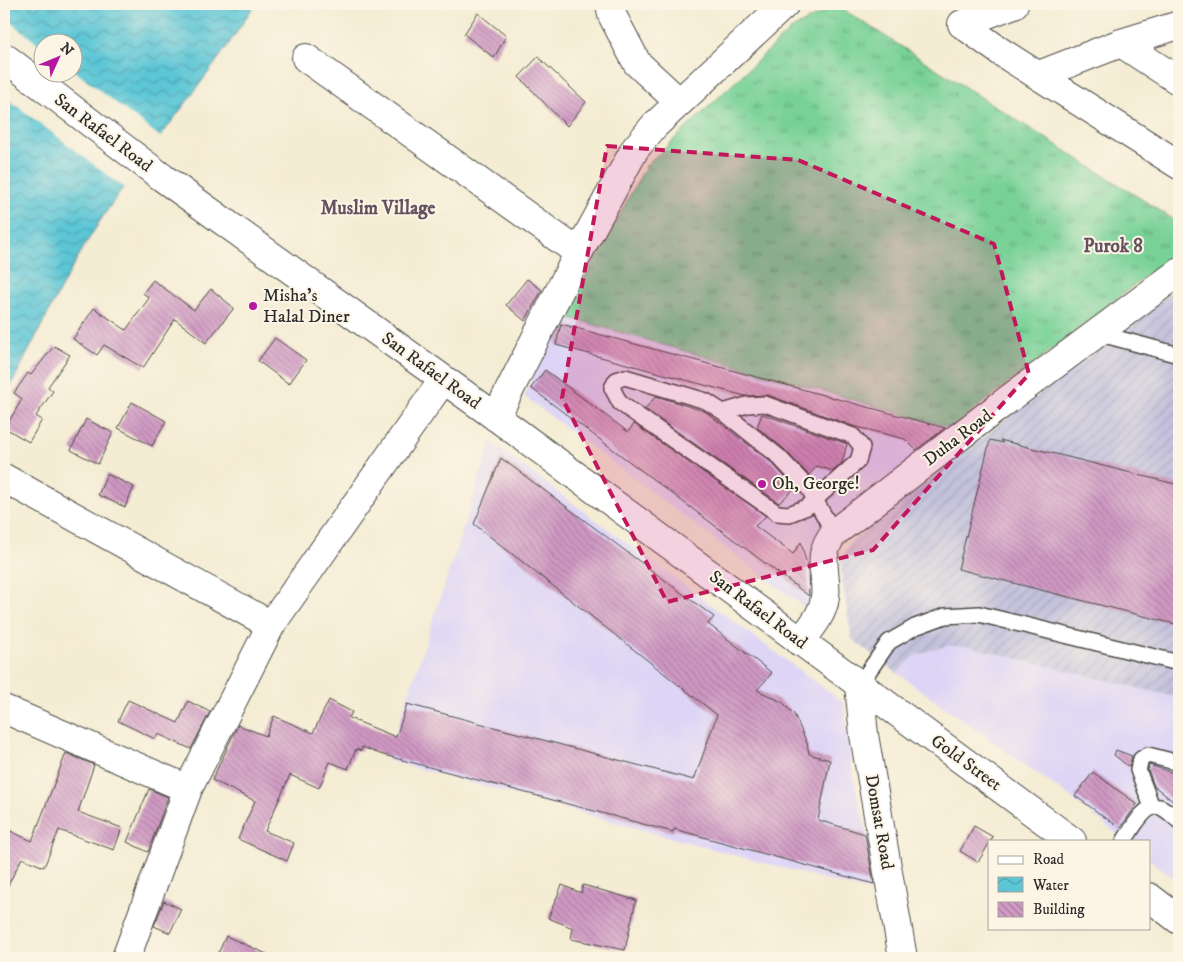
<svg xmlns="http://www.w3.org/2000/svg" width="1183" height="962" font-family="'IM FELL DW Pica',serif">
  <style>
    .built { fill: #ded5f6 }
    .industrial { fill: url(#industrial-furrows) }
    .grass { fill: url(#grass-tufts); stroke: #527e61 }
    .water { fill: url(#water-waves); stroke: #447880; fill-rule: evenodd }
    .pier { fill: #f4ecd3 }
    .building { fill: url(#building-back-hatch) }
    .lines { fill: none; stroke-linecap: round; stroke-linejoin: round }
    .service-casing { stroke: #494844; stroke-width: 18 }
    .minor-casing { stroke: #494844; stroke-width: 30 }
    .tertiary-casing { stroke: #494844; stroke-width: 30 }
    .primary-casing { stroke: #494844; stroke-width: 30 }
    .service { stroke: #fff; stroke-width: 15 }
    .minor { stroke: #fff; stroke-width: 28 }
    .tertiary { stroke: #fff; stroke-width: 28 }
    .primary { stroke: #fff; stroke-width: 28 }
    .marked { fill: #c2185b; fill-opacity: 0.2; stroke: #c2185b; stroke-width: 4; stroke-dasharray: 10 6; stroke-linejoin: round }
    .poi-dot { fill: #b5179e; stroke: #fcf5e5; stroke-width: 2 }
    .labels { text-anchor: middle; dominant-baseline: central; stroke-width: 4; stroke-linejoin: round; paint-order: stroke }
    .street-label { font-size: 18px; fill: #2b2b2b; stroke: #fcf5e5 }
    .poi-label { font-size: 18px; fill: #2b2b2b; stroke: #fcf5e5; text-anchor: start }
    .neighbourhood-label { font-size: 19px; font-weight: bold; fill: #655261; stroke: #fcf5e5 }
  </style>
  <defs>
    <pattern id="industrial-furrows" width="10" height="10" patternUnits="userSpaceOnUse" patternTransform="scale(1.25)"><rect width="10" height="10" fill="#c3c1dc"/><path d="M-1 1l2-2M0 10L10 0M9 11l2-2" fill="none" stroke="#a8a6bd"/></pattern>
    <pattern id="grass-tufts" width="24" height="20" patternUnits="userSpaceOnUse" patternTransform="scale(1.25)"><rect width="24" height="20" fill="#78d197"/><path d="M3 7l-1-3M5 7V3M7 7l1-3M15 17l-1-3M17 17v-4M19 17l1-3" fill="none" stroke="#63aa7b"/></pattern>
    <pattern id="water-waves" width="16" height="10" patternUnits="userSpaceOnUse" patternTransform="scale(1.25)"><rect width="16" height="10" fill="#5cc6d6"/><path d="M0 5q4-4 8 0t8 0" fill="none" stroke="#4ca1ae"/></pattern>
    <pattern id="building-back-hatch" width="6" height="6" patternUnits="userSpaceOnUse" patternTransform="scale(1.25)"><rect width="6" height="6" fill="#d099c4"/><path d="M-1 5l2 2M0 0l6 6M5-1l2 2" fill="none" stroke="#a97d9f"/></pattern>
  </defs>
  <rect width="100%" height="100%" fill="#fcf5e5"/>
  <filter id="ink" filterUnits="userSpaceOnUse"><feTurbulence type="fractalNoise" baseFrequency=".02" numOctaves="2"/><feDisplacementMap in="SourceGraphic" scale="10" xChannelSelector="R" yChannelSelector="G"/><feConvolveMatrix kernelMatrix="1 2 1 2 8 2 1 2 1" color-interpolation-filters="sRGB"/></filter>
  <filter id="wash" filterUnits="userSpaceOnUse"><feTurbulence type="fractalNoise" baseFrequency=".0096" numOctaves="4" result="noise"/><feDisplacementMap in="SourceGraphic" scale="20" xChannelSelector="R" yChannelSelector="G"/><feGaussianBlur stdDeviation="1.12" result="paint"/><feColorMatrix in="noise" values="0 0 0 0 0 0 0 0 0 0 0 0 0 0 0 0 0 1.4 0 .05"/><feComposite in="paint" operator="in"/></filter>
  <g filter="url(#wash)">
    <rect width="100%" height="100%" fill="#f4ecd3"/>
    <path class="built" d="M564,316L951,428L814,540L820,586L810,611L524,396Z
      M491,443L844,703L853,776L882,895L387,760Z
      M946,646H966L992,651L1179,698V883L1149,859V841H1126L1067,795L897,673L916,655Z"/>
    <path class="industrial" d="M1179,286V698L966,646H946L916,655L897,673L852,639L841,576V558L851,542L996,427Z"/>
    <path class="grass" d="M836,5L1179,223V250L951,428L564,316L646,166L790,30Z"/>
    <path class="water" d="M4,4H255C203,88 134,163 83,248C55,297 30,349 4,399ZM42,42H72V72H42Z"/>
    <path class="pier" d="M4,17L42,47V72H72L73,70L163,139L126,189L4,96Z"/>
    <g id="blocks">
      <path class="building" d="M478,13L506,36L494,58L464,34Z
        M538,57L586,102L567,126L519,77Z
        M527,279L542,290L525,321L506,305Z
        M153,280L194,310L211,289L234,308L206,343L175,319L143,368L104,345L97,355L73,339L94,308L126,330L149,298L143,293Z
        M561,324L945,428L916,450L905,439L853,426L768,395L745,396L556,345Z
        M275,338L306,360L289,384L258,361Z
        M54,346L70,355L48,387L53,391L36,416L42,420L29,442L5,428L22,399L14,393L28,373L31,375Z
        M545,370L628,432L634,424L766,516L755,526L793,554L801,542L808,570L809,596L531,388Z
        M656,396L706,412L772,463L795,488L779,503L645,409Z
        M132,402L166,421L152,446L118,428Z
        M762,414L847,444L842,463L833,471L817,466L809,475L784,449L757,427Z
        M86,419L113,433L98,464L71,450Z
        M990,440L1003,443L1000,440L1179,485V625L958,569Z
        M501,458L714,617L708,624L772,673L757,690L782,702L794,714L807,743L809,754L830,760L818,820L865,834L874,884L674,829L673,832L380,754L362,747L361,751L356,749L348,769L330,762L319,788L290,775L265,831L294,843L287,861L238,839L255,801L212,780L238,725L266,736L274,716L313,733L329,700L352,712L349,718L396,737L407,704L694,780L717,715L474,524Z
        M107,474L134,487L125,507L98,495Z
        M128,700L178,723L188,701L210,712L191,749L158,734L155,739L118,721Z
        M1116,750L1132,756L1129,767L1114,755Z
        M66,753L94,765L78,812L122,828L114,850L59,830L44,867L22,858L4,893V828L32,841Z
        M1149,765L1179,775V806L1154,786L1148,770Z
        M1093,772L1137,804L1120,828L1075,796Z
        M149,789L168,797L148,852L127,842Z
        M974,826L993,837L978,862L960,851Z
        M562,885L581,893L583,885L636,900L625,950L571,939L573,928L548,918Z
        M164,901L181,909L170,933L154,926Z
        M226,936L276,958H216Z"/>
    </g>
  </g>
  <g filter="url(#ink)">
    <use href="#blocks" fill-opacity="0" stroke="#494844" stroke-width="1"/>
    <g class="lines">
      <defs>
        <path id="service" d="M1097,333L1179,355
          M723,412L747,405L765,404L853,436L862,447L858,461L807,507L789,514L777,513L620,403L612,388L616,380L625,377L706,401L723,412L778,456L809,489L834,533
          M859,685L889,642L915,627L945,616L979,614L1179,663
          M1152,807L1138,770L1141,759L1148,755L1179,763
          M1124,841C1131,831 1145,802 1160,807C1166,809 1174,817 1179,821"/>
        <path id="minor" d="M610,4L612,15L637,63L679,102
          M962,24L1001,52L1179,165
          M962,24L1014,4
          M1121,43L1179,81
          M306,58L579,253
          M1039,75L1121,43L1179,25
          M496,417L583,244L635,149L654,126L785,4
          M4,478L271,625
          M800,642C810,629 823,615 825,597C828,571 815,558 834,533L990,413L1179,272
          M4,709L188,789
          M126,958L188,789L271,625L443,380"/>
        <path id="tertiary" d="M859,685L864,735L903,958"/>
        <path id="primary" d="M4,57L163,178L496,417L1072,841
          M1149,897L1179,920"/>
      </defs>
      <use href="#service" class="service-casing"/>
      <use href="#minor" class="minor-casing"/>
      <use href="#tertiary" class="tertiary-casing"/>
      <use href="#primary" class="primary-casing"/>
      <use href="#service" class="service"/>
      <use href="#minor" class="minor"/>
      <use href="#tertiary" class="tertiary"/>
      <use href="#primary" class="primary"/>
    </g>
  </g>
  <path class="marked" d="M607,146L798,160L994,244L1029,374L873,550L667,602L562,398Z"/>
  <g class="poi-dot">
    <circle cx="253" cy="306" r="5"/>
    <circle cx="762" cy="484" r="5"/>
  </g>
  <g class="labels">
    <g class="street-label">
      <text transform="translate(103 133) rotate(37)">San Rafael Road</text>
      <text transform="translate(431 371) rotate(36)">San Rafael Road</text>
      <text transform="translate(958 438) rotate(-37)">Duha Road</text>
      <text transform="translate(758 610) rotate(37)">San Rafael Road</text>
      <text transform="translate(966 763) rotate(36)">Gold Street</text>
      <text transform="translate(879 822) rotate(80)">Domsat Road</text>
    </g>
    <g class="poi-label">
      <text x="263" y="296">Misha's<tspan x="263" dy="21">Halal Diner</tspan></text>
      <text x="772" y="484">Oh, George!</text>
    </g>
    <g class="neighbourhood-label">
      <text x="378" y="208">Muslim Village</text>
      <text x="1113" y="246">Purok 8</text>
    </g>
  </g>
  <rect width="1183" height="962" fill="none" stroke="#fcf5e5" stroke-width="20"/>
  <rect x="988" y="840" width="162" height="90" fill="#fcf5e5" stroke="#a8a49b"/>
  <rect x="998" y="856" width="25" height="8" fill="#ffffff" stroke="#a8a49b"/>
  <text x="1033" y="864" font-size="15" fill="#2b2b2b">Road</text>
  <rect x="998" y="877" width="25" height="15" fill="url(#water-waves)" stroke="#a8a49b"/>
  <text x="1033" y="890" font-size="15" fill="#2b2b2b">Water</text>
  <rect x="998" y="902" width="25" height="15" fill="url(#building-back-hatch)" stroke="#a8a49b"/>
  <text x="1033" y="914" font-size="15" fill="#2b2b2b">Building</text>
  <g transform="translate(58 58) rotate(46)"><circle r="24" fill="#fcf5e5" stroke="#a8a49b"/>
  <path d="M0-4L9 19L0 12L-9 19Z" fill="#b5179e"/>
  <text y="-8" font-size="14" font-weight="bold" text-anchor="middle" fill="#2b2b2b">N</text>
  </g>
</svg>
